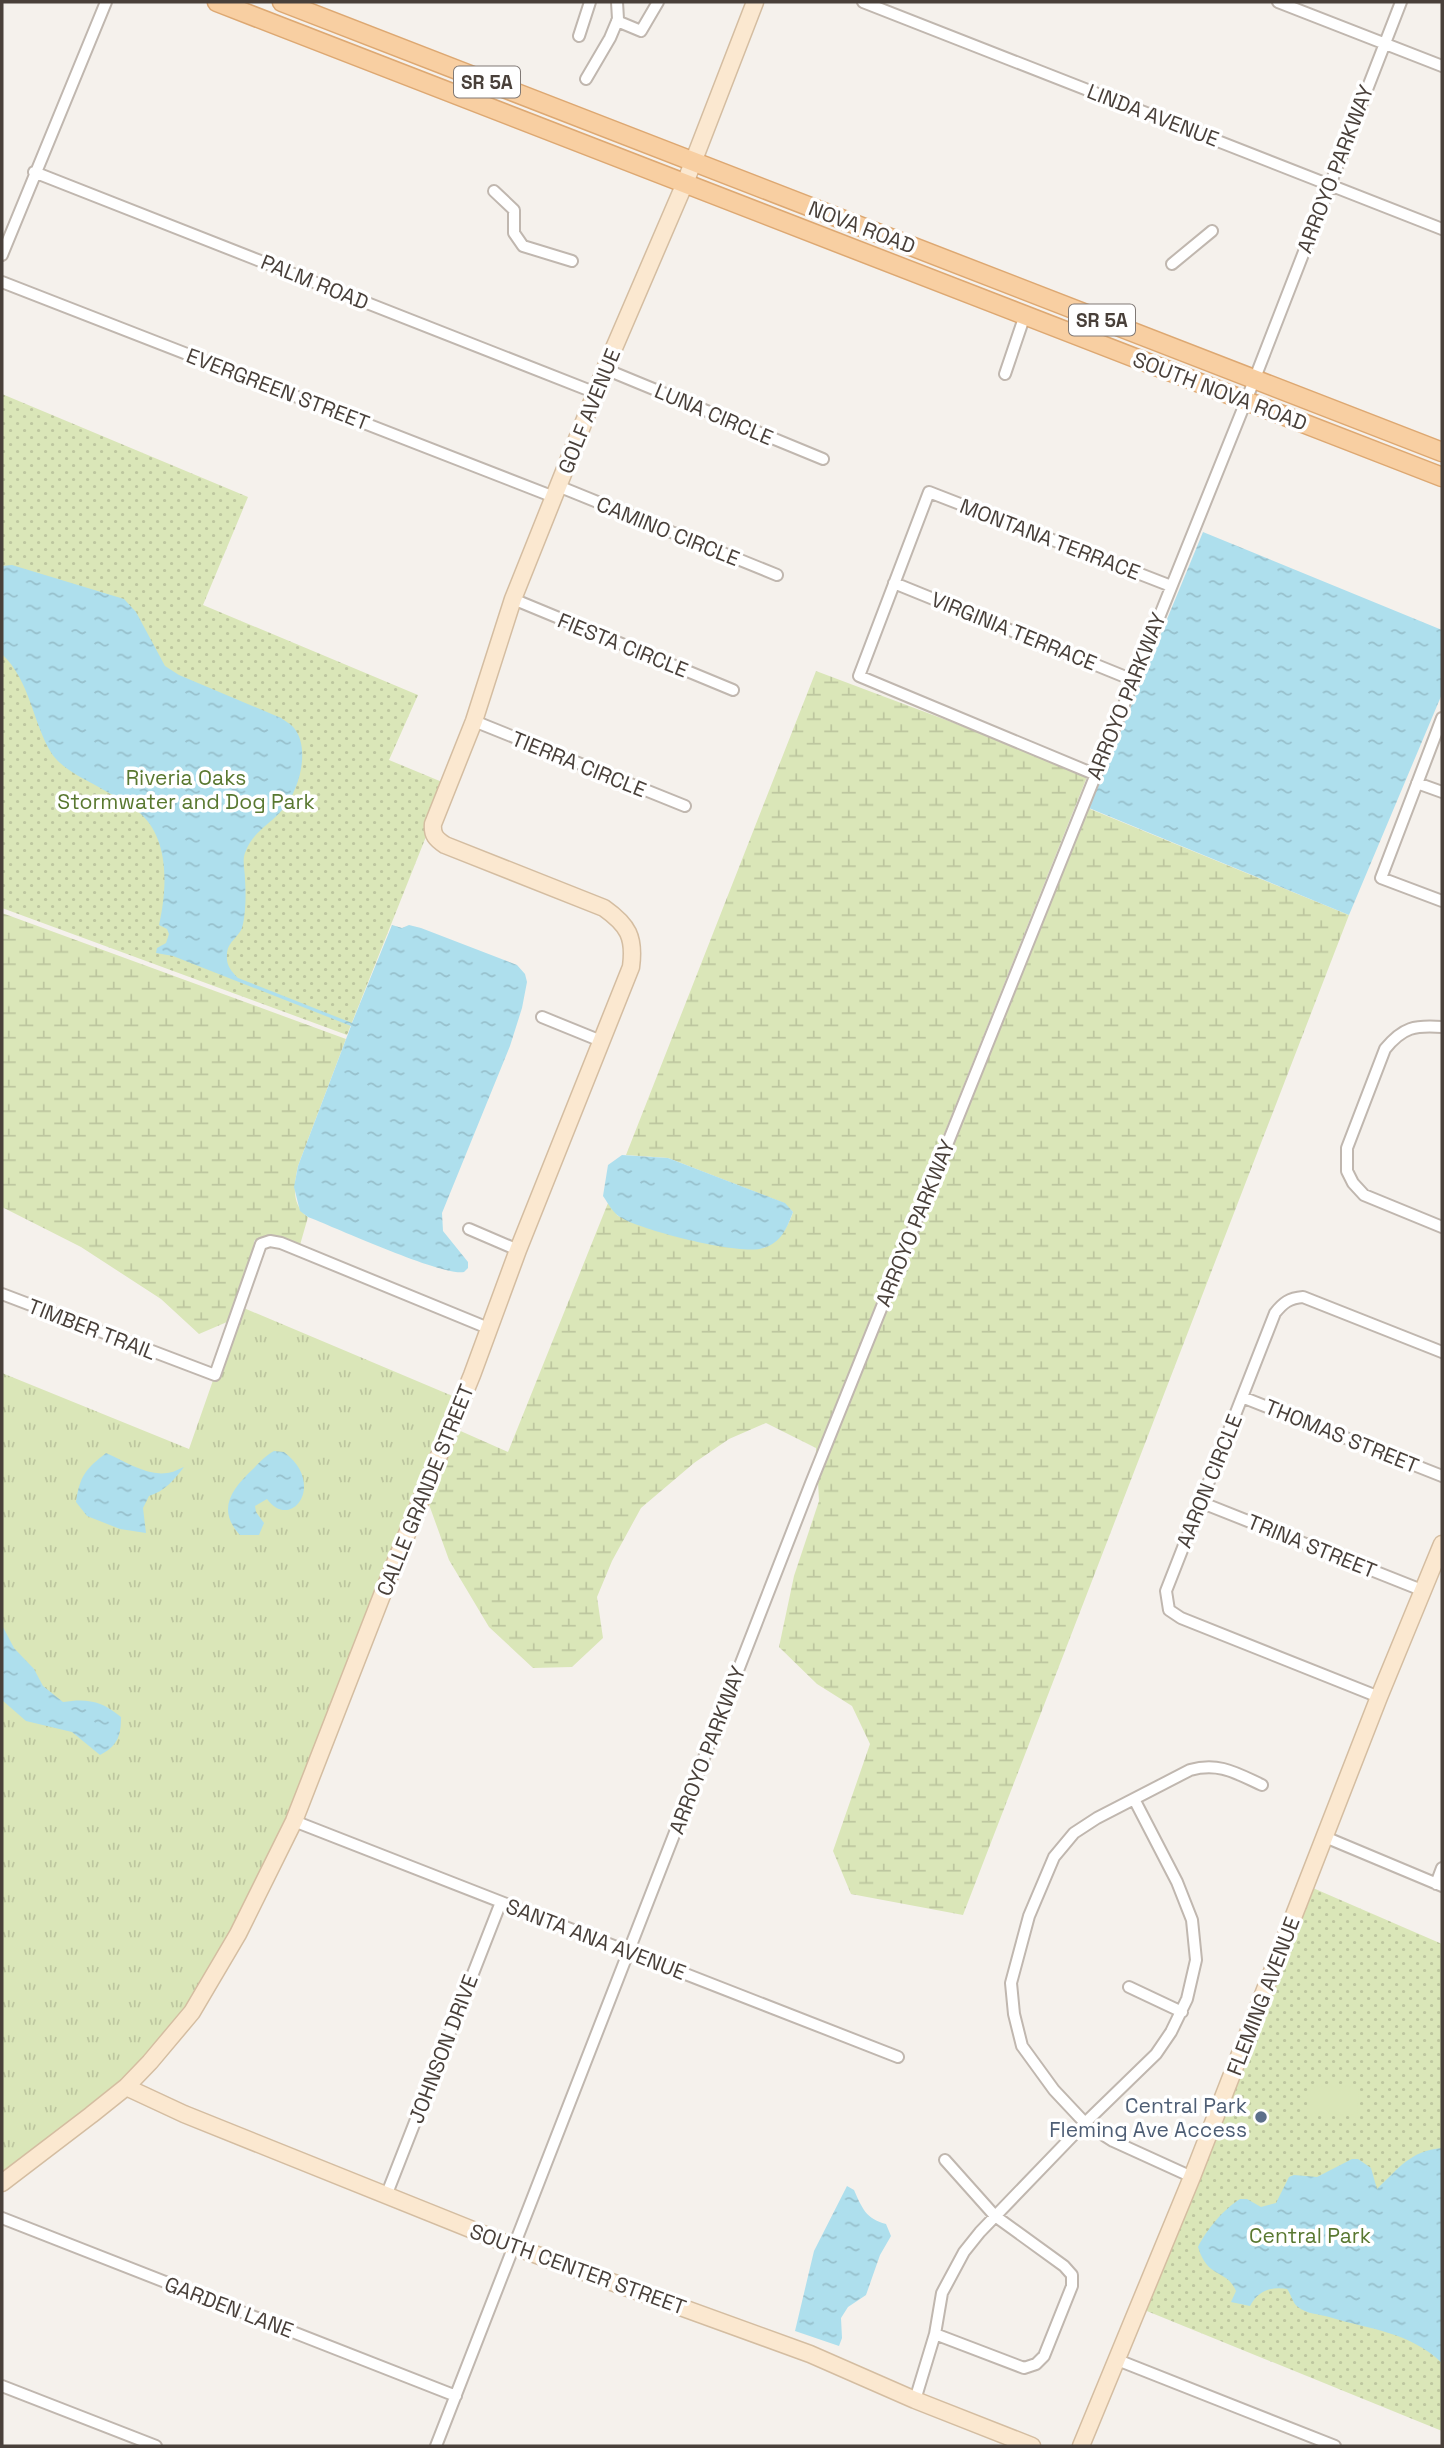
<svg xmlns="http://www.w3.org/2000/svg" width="1444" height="2448" font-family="'Space Grotesk',sans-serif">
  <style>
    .grass { fill: url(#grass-tufts) }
    .wetland { fill: url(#wetland-marsh) }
    .park { fill: url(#park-dots) }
    .garden { fill: #dae6b8 }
    .water { fill: url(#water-ripples) }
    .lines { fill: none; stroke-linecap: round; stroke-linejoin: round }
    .street-casing { stroke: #c0b7af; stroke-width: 14 }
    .secondary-casing { stroke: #d4bda1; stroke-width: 19 }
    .primary-casing { stroke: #dda872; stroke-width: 21 }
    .street { stroke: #fff; stroke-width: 10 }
    .secondary { stroke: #fbe8d0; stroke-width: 16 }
    .primary { stroke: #f8cfa2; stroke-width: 18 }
    .service-dot { fill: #5c6f8a; stroke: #fff; stroke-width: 2.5 }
    .labels { text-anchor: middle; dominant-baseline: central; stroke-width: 7; stroke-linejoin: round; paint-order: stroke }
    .shield { fill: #fff; stroke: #807975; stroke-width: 2 }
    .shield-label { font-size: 19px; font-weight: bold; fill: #49403a }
    .street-label { font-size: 21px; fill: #49403a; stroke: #fff }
    .park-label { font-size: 21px; fill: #597830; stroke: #fff }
    .service-label { font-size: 21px; fill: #4e5e75; stroke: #fff; text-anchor: end }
  </style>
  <defs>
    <pattern id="grass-tufts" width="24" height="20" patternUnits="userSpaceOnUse" patternTransform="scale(1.75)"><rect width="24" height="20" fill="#dae6b8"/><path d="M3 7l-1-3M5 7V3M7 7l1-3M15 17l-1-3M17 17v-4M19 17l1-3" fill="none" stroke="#bdc69f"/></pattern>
    <pattern id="wetland-marsh" width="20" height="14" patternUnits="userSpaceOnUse" patternTransform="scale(1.75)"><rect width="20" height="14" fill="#dae6b8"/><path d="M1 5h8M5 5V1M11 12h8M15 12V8" fill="none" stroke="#bdc69f"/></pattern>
    <pattern id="park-dots" width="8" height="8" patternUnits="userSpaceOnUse" patternTransform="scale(1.75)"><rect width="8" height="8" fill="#dae6b8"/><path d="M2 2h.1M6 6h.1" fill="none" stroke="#bdc69f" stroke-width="1.8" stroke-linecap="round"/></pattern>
    <pattern id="water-ripples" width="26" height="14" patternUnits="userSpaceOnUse" patternTransform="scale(1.75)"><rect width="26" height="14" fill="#aedfed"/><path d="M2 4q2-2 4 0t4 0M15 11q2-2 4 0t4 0" fill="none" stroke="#97c0cc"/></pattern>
  </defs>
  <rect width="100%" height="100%" fill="#f5f1ec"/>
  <path class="grass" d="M239,1306L462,1400L294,1821L192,2012L126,2087L2,2184V1373L189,1449Z"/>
  <path class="wetland" d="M816,671L1002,741L1087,777L816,1454V1448L766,1423L729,1439L694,1463L641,1508L612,1561L597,1597L603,1638L572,1667L533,1668L489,1627L449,1560L427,1499L456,1429L508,1452L608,1203L618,1216L764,1248C780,1238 787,1230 793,1212L784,1203L668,1158L626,1155Z
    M1099,778L1090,809L1349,915L963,1915L851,1894L833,1851L870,1744L852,1706L817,1684L779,1647L794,1576L819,1501L818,1481Z
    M2,913L346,1039L298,1166C294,1185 291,1205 308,1217L300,1245C285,1239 267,1231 254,1241L255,1244L227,1322L199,1334L161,1299L81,1247L2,1207Z"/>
  <path class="park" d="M2,394L248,497L203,605L418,695L389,760L447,784L347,1035L2,908Z
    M1306,1885L1442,1944V2431L1137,2307Z"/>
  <path class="garden" d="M1308,2086L1359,2087L1357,2115L1307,2113Z"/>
  <path class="water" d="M1203,532L1442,630V694L1349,915L1089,808Z
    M12,565L124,599L136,612L165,666L179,675L281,718C285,721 291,724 294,728C311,749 299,791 283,809C271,824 252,832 245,853C242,861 245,871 245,879C246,893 246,914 242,928C238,938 227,942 227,955C226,965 231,971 238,978L352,1023L392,925L402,928L409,925L421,928L517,965L525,974L527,982L522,1008L510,1046L442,1213L443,1231L468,1262V1268L464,1272C444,1277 334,1227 308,1217L300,1211L294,1187L298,1166L351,1026L173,956L156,953L157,948L166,943L169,934L167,929L159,925C167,889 170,841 141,814C128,802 110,794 95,785C80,777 62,768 52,754C32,722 31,682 2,654V566Z
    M622,1155L668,1158L785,1203L793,1212C787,1228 781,1243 763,1248C741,1256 640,1230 620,1217C613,1213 608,1203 603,1196L608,1165Z
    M274,1451L284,1452C327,1484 291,1532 267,1499L255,1506L256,1512L264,1523L259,1535H240C216,1509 232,1489 253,1469C260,1462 265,1456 274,1451Z
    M106,1453C125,1461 146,1476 167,1473C172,1473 179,1469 184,1467C174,1480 165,1491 149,1496L143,1508L146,1533L120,1529L87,1516L76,1502C80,1475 86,1469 106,1453Z
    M2,1625L14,1648L34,1669L43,1686L63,1702C87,1698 102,1701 121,1717C121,1735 118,1746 100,1755L72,1732L26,1721L2,1700Z
    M1442,2148V2363C1408,2331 1371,2330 1329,2317C1319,2314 1306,2314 1298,2307C1293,2304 1291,2294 1287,2289C1271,2286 1258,2291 1250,2306L1231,2302L1236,2291C1226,2268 1208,2280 1198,2247C1207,2229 1224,2209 1240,2199H1247L1261,2207L1276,2203L1289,2177L1294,2175L1317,2177L1352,2159H1358L1371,2168L1377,2189C1399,2168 1410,2151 1442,2148Z
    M847,2186L854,2190C862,2208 866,2219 886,2224L891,2236L880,2255L866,2295L848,2307L841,2318L842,2338L839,2346L795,2331L814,2251Z"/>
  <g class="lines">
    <defs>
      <path id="street" d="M863,2L1442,229
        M1278,2L1442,66
        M617,21L641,31L658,2
        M579,36L590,2
        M586,79L610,38L618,19L617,2
        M34,172L596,393
        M494,191L514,210V233L523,246L572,261
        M2,255L106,2
        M1172,264L1212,231
        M2,282L554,497
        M605,369L823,459
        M1005,374L1025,315
        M558,486L777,575
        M894,583L1133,680
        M513,599L733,690
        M1442,718L1381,878L1442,901
        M474,721L685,806
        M1094,774L859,676L929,492L1171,586
        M1417,783L1442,792
        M542,1017L601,1041
        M1442,1027C1415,1025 1403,1027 1385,1049L1347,1148V1171L1353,1183L1364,1195L1442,1227
        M469,1229L518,1250
        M2,1294L215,1375L261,1244L270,1241L281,1243L488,1328
        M1242,1397L1442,1476
        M1200,1502L1424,1591
        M1379,1697L1181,1618L1169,1610L1166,1591L1275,1313C1283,1303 1289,1298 1303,1297L1442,1352
        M294,1821L898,2057
        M1325,1837L1442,1886
        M1436,1884L1442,1868
        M1129,1987L1182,2012
        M1192,2177L1113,2141L1085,2123L1054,2090L1022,2046L1014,2014L1011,1983L1029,1916L1054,1857L1074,1833L1097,1818L1190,1770C1219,1762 1236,1773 1262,1785
        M386,2196L501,1902
        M2,2218L456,2396
        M935,2334L1024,2368L1036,2364L1044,2356L1072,2286V2275L1064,2266L995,2216L945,2160
        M1115,2359L1335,2446
        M2,2386L156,2446
        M915,2400L935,2334L942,2293L964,2252L980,2232L1085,2123L1156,2054L1171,2032L1187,1999L1196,1960L1192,1920L1177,1882L1134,1799
        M436,2446L811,1483L1246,401L1401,2"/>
      <path id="secondary" d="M126,2087L184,2114L515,2247L810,2354L915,2400L1032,2446
        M2,2183L91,2115L126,2087L150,2062L192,2012L238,1934L294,1821L384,1590L472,1375L518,1250L631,967C635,937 628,925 604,908L445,845C436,839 432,835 433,824L474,721L513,599L605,369L685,183L755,2
        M1081,2446L1192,2177L1379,1697L1442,1544"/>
      <path id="primary" d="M217,2L1442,477
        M282,2L1442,452"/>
    </defs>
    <use href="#street" class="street-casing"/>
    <use href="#secondary" class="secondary-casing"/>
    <use href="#primary" class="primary-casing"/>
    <use href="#street" class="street"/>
    <use href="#secondary" class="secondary"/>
    <use href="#primary" class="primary"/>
  </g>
  <circle class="service-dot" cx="1261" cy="2117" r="7"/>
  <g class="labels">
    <g class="shield">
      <rect x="454" y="66.5" width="66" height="31" rx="5"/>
      <rect x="1069" y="304.5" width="66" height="31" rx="5"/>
    </g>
    <g class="shield-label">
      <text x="487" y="82">SR 5A</text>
      <text x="1102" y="320">SR 5A</text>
    </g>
    <g class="street-label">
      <text transform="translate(1153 115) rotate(21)">LINDA AVENUE</text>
      <text transform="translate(1335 169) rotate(-69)">ARROYO PARKWAY</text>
      <text transform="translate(862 227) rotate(21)">NOVA ROAD</text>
      <text transform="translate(315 282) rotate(22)">PALM ROAD</text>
      <text transform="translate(278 389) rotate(21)">EVERGREEN STREET</text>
      <text transform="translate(1220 391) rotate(21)">SOUTH NOVA ROAD</text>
      <text transform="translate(589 411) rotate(-68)">GOLF AVENUE</text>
      <text transform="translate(714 414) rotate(23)">LUNA CIRCLE</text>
      <text transform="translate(668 531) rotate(22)">CAMINO CIRCLE</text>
      <text transform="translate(1050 539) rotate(21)">MONTANA TERRACE</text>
      <text transform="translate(1014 631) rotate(22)">VIRGINIA TERRACE</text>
      <text transform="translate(623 645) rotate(22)">FIESTA CIRCLE</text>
      <text transform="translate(1126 696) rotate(-68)">ARROYO PARKWAY</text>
      <text transform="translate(579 764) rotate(22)">TIERRA CIRCLE</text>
      <text transform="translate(915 1223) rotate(-68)">ARROYO PARKWAY</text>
      <text transform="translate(92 1329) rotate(21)">TIMBER TRAIL</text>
      <text transform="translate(1342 1436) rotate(22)">THOMAS STREET</text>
      <text transform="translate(1209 1481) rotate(-68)">AARON CIRCLE</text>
      <text transform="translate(425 1490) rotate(-68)">CALLE GRANDE STREET</text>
      <text transform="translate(1312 1546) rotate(22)">TRINA STREET</text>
      <text transform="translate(707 1750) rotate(-69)">ARROYO PARKWAY</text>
      <text transform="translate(596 1939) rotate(21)">SANTA ANA AVENUE</text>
      <text transform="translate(1263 1996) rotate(-69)">FLEMING AVENUE</text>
      <text transform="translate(443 2049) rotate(-69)">JOHNSON DRIVE</text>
      <text transform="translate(578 2269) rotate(20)">SOUTH CENTER STREET</text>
      <text transform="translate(229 2307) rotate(21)">GARDEN LANE</text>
    </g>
    <g class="park-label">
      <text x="186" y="777">Riveria Oaks<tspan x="186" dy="24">Stormwater and Dog Park</tspan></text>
      <text x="1310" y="2235">Central Park</text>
    </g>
    <g class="service-label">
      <text x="1247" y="2105">Central Park<tspan x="1247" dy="24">Fleming Ave Access</tspan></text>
    </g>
  </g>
  <rect width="1444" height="2448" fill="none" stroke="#49403a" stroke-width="7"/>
</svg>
